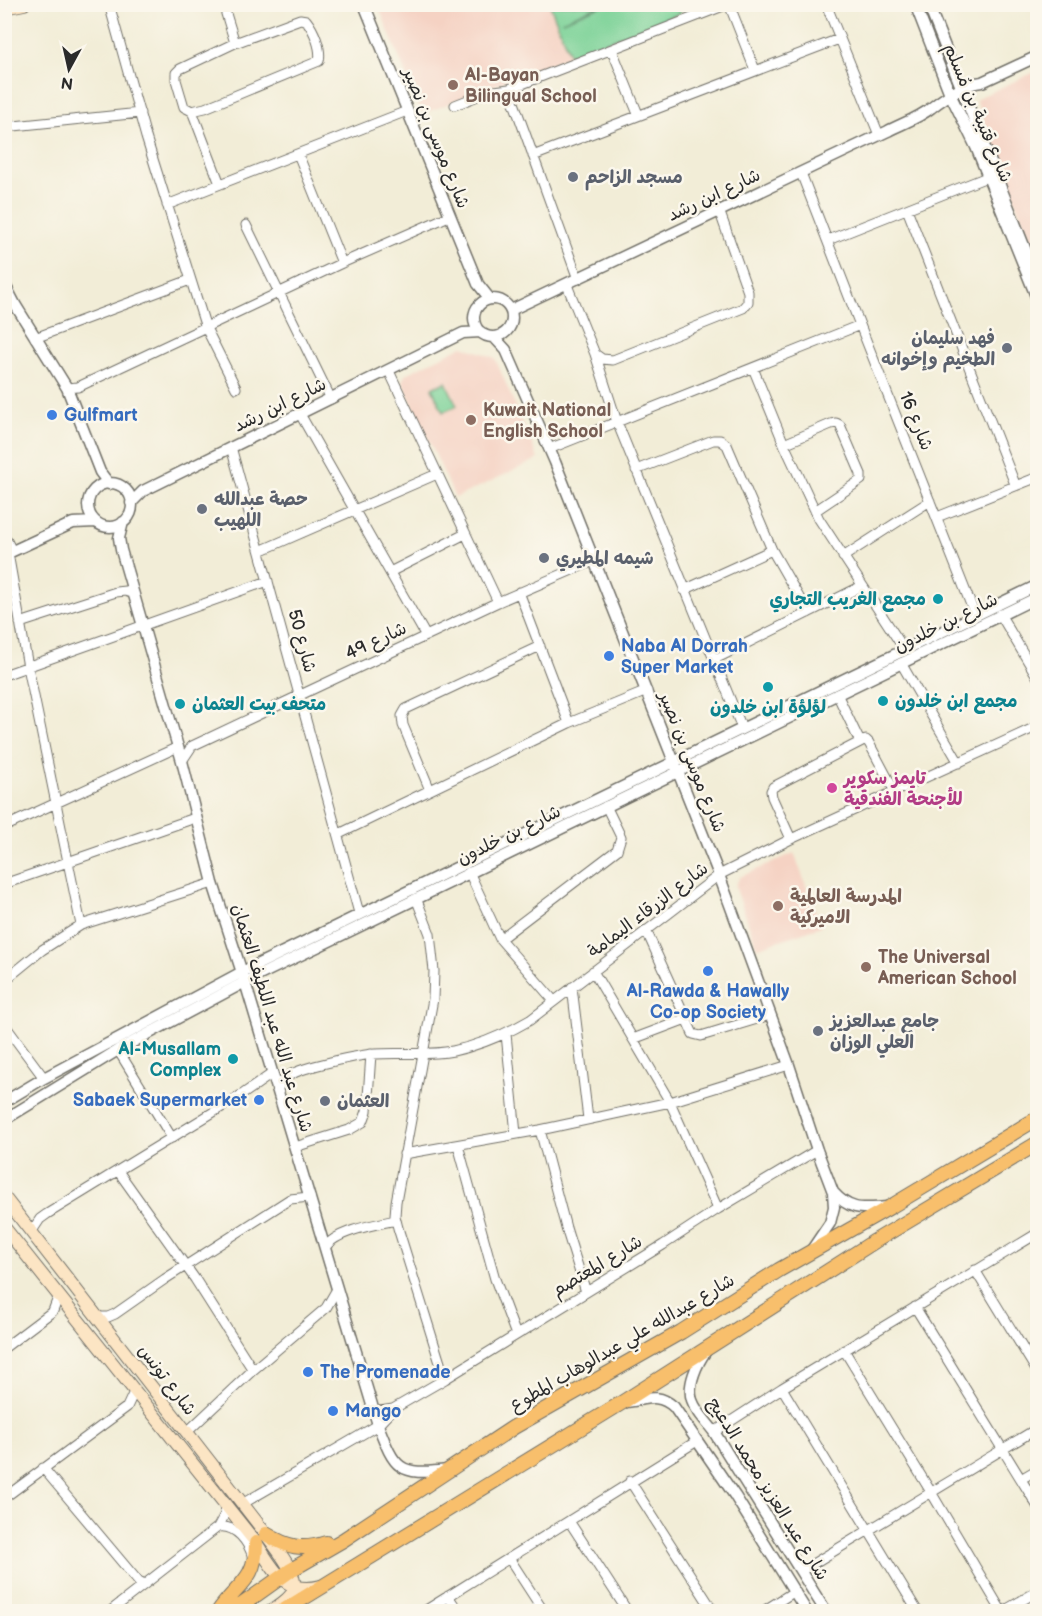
<svg xmlns="http://www.w3.org/2000/svg" width="1042" height="1616" font-family="'Balsamiq Sans','Playpen Sans Arabic',sans-serif">
  <style>
    .built { fill: #f5d2c3 }
    .grass { fill: #7bd297; stroke: #537e61; stroke-width: 1.5 }
    .lines { fill: none; stroke-linecap: round; stroke-linejoin: round }
    .minor-casing { stroke: #716f67; stroke-width: 11 }
    .tertiary-casing { stroke: #716f67; stroke-width: 13 }
    .secondary-casing { stroke: #716f67; stroke-width: 14 }
    .primary-casing { stroke: #716f67; stroke-width: 16 }
    .minor { stroke: #fff; stroke-width: 9 }
    .tertiary { stroke: #fff; stroke-width: 10 }
    .secondary { stroke: #fce5c4; stroke-width: 12 }
    .primary { stroke: #f8bf6c; stroke-width: 14 }
    .education-dot { fill: #8d6e63; stroke: #fbf7ec; stroke-width: 2 }
    .worship-dot { fill: #6b7280; stroke: #fbf7ec; stroke-width: 2 }
    .shop-dot { fill: #3f7fe0; stroke: #fbf7ec; stroke-width: 2 }
    .culture-dot { fill: #0f9aa8; stroke: #fbf7ec; stroke-width: 2 }
    .hotel-dot { fill: #d1479c; stroke: #fbf7ec; stroke-width: 2 }
    .labels { text-anchor: middle; dominant-baseline: central; stroke-width: 5; stroke-linejoin: round; paint-order: stroke }
    .education-label { font-size: 18px; font-weight: bold; fill: #785e54; stroke: #fbf7ec; text-anchor: start }
    .street-label { font-size: 18px; fill: #2b2b2b; stroke: #fbf7ec }
    .worship-label { font-size: 18px; font-weight: bold; fill: #5b616d; stroke: #fbf7ec; text-anchor: start }
    .shop-label { font-size: 18px; font-weight: bold; fill: #366cbe; stroke: #fbf7ec; text-anchor: start }
    .culture-label { font-size: 18px; font-weight: bold; fill: #0d838f; stroke: #fbf7ec; text-anchor: end }
    .hotel-label { font-size: 18px; font-weight: bold; fill: #b23c85; stroke: #fbf7ec; text-anchor: start }
  </style>
  <rect width="100%" height="100%" fill="#fbf7ec"/>
  <filter id="ink" filterUnits="userSpaceOnUse"><feTurbulence type="fractalNoise" baseFrequency=".0167" numOctaves="2"/><feDisplacementMap in="SourceGraphic" scale="12" xChannelSelector="R" yChannelSelector="G"/><feConvolveMatrix kernelMatrix="1 2 1 2 8 2 1 2 1" color-interpolation-filters="sRGB"/></filter>
  <filter id="wash" filterUnits="userSpaceOnUse"><feTurbulence type="fractalNoise" baseFrequency=".008" numOctaves="4" result="noise"/><feDisplacementMap in="SourceGraphic" scale="24" xChannelSelector="R" yChannelSelector="G"/><feGaussianBlur stdDeviation="1.35" result="paint"/><feColorMatrix in="noise" values="0 0 0 0 0 0 0 0 0 0 0 0 0 0 0 0 0 1.4 0 .05"/><feComposite in="paint" operator="in"/></filter>
  <g filter="url(#wash)">
    <rect width="100%" height="100%" fill="#f2edd7"/>
    <path class="built" d="M378,5H549L570,56L422,114Z
      M1037,71V259L976,99Z
      M463,346L495,358L538,459L455,498L402,381L406,374Z
      M794,853L821,926L757,948L735,886L740,877Z"/>
    <path class="grass" d="M550,5H600L562,21L603,5H678L681,13L570,56Z
      M446,382L457,406L443,412L432,388Z"/>
  </g>
  <g filter="url(#ink)">
    <g class="lines">
      <defs>
        <path id="minor" d="M109,4L146,137L206,328L236,388
          M223,4L235,43
          M729,4L755,70
          M826,4L879,135
          M300,19L306,20C314,30 322,49 319,61L205,108L192,111L184,107L176,80V73L180,69L235,43Z
          M612,50L638,114
          M509,89L578,279
          M455,105L488,92L509,89L728,4
          M192,111L220,184
          M4,127L140,113
          M298,154L342,263
          M533,156L839,39
          M801,173L860,325L975,615
          M167,205L407,111
          M907,209L1015,484
          M246,225L331,399
          M828,240L987,177
          M567,285L595,354L602,359L613,360L743,308L748,302V292L719,210
          M35,338L190,280
          M595,354L617,422L742,728
          M753,368L784,444L819,519L904,649
          M389,371L498,602
          M67,388L78,387L342,263L449,216
          M300,414L426,636
          M784,444L831,424L836,423L840,425L861,474V480L815,511
          M231,447L359,913
          M549,449L860,325
          M636,470L713,440H720L727,445L772,550L808,613
          M937,517L1038,477
          M4,535L12,551
          M260,551L437,474
          M8,553L28,667L81,925
          M843,557L930,501
          M390,572L465,534
          M684,590L772,550
          M519,592L569,723
          M1000,614L1038,678
          M20,623L116,592L125,591L134,594
          M715,659L862,586
          M901,663L959,763
          M4,675L268,581
          M837,694L860,742
          M182,761L192,746L498,602L593,561
          M430,790L403,725L402,716L406,709L540,646
          M4,827L178,747
          M339,834L569,723L647,691
          M791,839L772,797L771,791L773,787L862,741L866,740L869,743L895,792
          M469,872L500,939L554,1001
          M4,884L195,818
          M416,898L430,934L434,971L433,999L396,1202L395,1216L398,1228L445,1379
          M646,930L693,1034L701,1036L770,1015
          M500,939L617,850L621,837L606,806
          M593,971L670,1102L718,1209
          M4,981L42,950L81,925L213,883
          M572,987L588,1119
          M4,1024L44,1078
          M506,1034L516,1134
          M633,1039L686,1019
          M118,1050L172,1138
          M277,1089C281,1083 284,1079 290,1075C303,1067 358,1055 375,1054C401,1052 427,1056 453,1051C481,1045 506,1034 530,1020L719,875L791,839L1038,726
          M540,1130L566,1228L586,1292
          M458,1145L495,1279L516,1335
          M295,1147L349,1130L363,1122L367,1111L371,1054
          M404,1154L540,1130L670,1102L789,1065
          M118,1171L195,1279L253,1370
          M32,1231L40,1219L47,1214L243,1094L273,1073
          M325,1248C334,1231 377,1224 396,1220
          M975,1270L1038,1373
          M915,1307L1038,1507
          M97,1317H108L115,1314L165,1279L290,1199L310,1197
          M4,1348L53,1311L59,1295
          M844,1350L931,1492L1002,1612
          M782,1388L918,1612
          M373,1410L380,1411L393,1409L445,1379L663,1245L718,1209L817,1150
          M714,1432L782,1388L1038,1233
          M186,1433L253,1370L326,1308L337,1289
          M43,1468L142,1586
          M1021,1479L1038,1469
          M630,1481L714,1612
          M4,1498L127,1407L134,1392
          M242,1504L378,1425L393,1409
          M569,1521L628,1612
          M218,1527C236,1524 249,1543 253,1558
          M509,1558L544,1612
          M801,1571L1038,1428
          M448,1596L459,1612
          M109,1612L218,1527L225,1514L226,1505
          M423,1612L697,1441
          M762,1612L795,1591
          M1002,1612L1038,1591"/>
        <path id="tertiary" d="M364,4L478,284L490,299
          M915,4L950,94L976,147L1038,301
          M928,4L1038,281
          M4,283L16,306L67,388L100,472L109,484
          M474 318a19 19 0 1 1 38 0a19 19 0 1 1-38 0Z
          M511,310L888,131C901,124 919,118 931,108C945,97 964,84 982,82L1038,56
          M494,337L506,350L555,462L719,875L789,1065L817,1150L833,1192L834,1207L830,1223L811,1251
          M88 505a22 22 0 1 1 44 0a22 22 0 1 1-44 0Z
          M131,503L143,491L463,333L481,332
          M123,522L119,538L121,550L182,761L213,883L245,982L378,1425C395,1469 398,1476 448,1470
          M4,555L73,523L96,522
          M4,1102L44,1078L242,972L1038,585
          M4,1120L118,1050L245,982L1038,597
          M833,1192C852,1213 864,1208 889,1207
          M706,1351C697,1363 687,1385 692,1400C696,1412 707,1422 714,1432L826,1612
          M626,1402C645,1400 658,1392 674,1407L735,1496L807,1612"/>
        <path id="secondary" d="M4,8L24,4
          M4,1197L266,1534C275,1548 302,1576 292,1593C288,1601 277,1606 270,1612
          M4,1227L256,1543C274,1569 284,1596 321,1586"/>
        <path id="primary" d="M266,1534C287,1547 302,1551 326,1543
          M218,1612C237,1584 256,1581 256,1543
          M232,1612L291,1570L343,1540L514,1427L681,1332L779,1270L890,1207L1038,1118
          M281,1612L623,1402L875,1241L1038,1143"/>
      </defs>
      <use href="#minor" class="minor-casing"/>
      <use href="#tertiary" class="tertiary-casing"/>
      <use href="#secondary" class="secondary-casing"/>
      <use href="#primary" class="primary-casing"/>
      <use href="#minor" class="minor"/>
      <use href="#tertiary" class="tertiary"/>
      <use href="#secondary" class="secondary"/>
      <use href="#primary" class="primary"/>
    </g>
  </g>
  <g class="education-dot">
    <circle cx="453" cy="85" r="6"/>
    <circle cx="471" cy="420" r="6"/>
    <circle cx="778" cy="906" r="6"/>
    <circle cx="866" cy="967" r="6"/>
  </g>
  <g class="worship-dot">
    <circle cx="573" cy="177" r="6"/>
    <circle cx="1007" cy="348" r="6"/>
    <circle cx="202" cy="509" r="6"/>
    <circle cx="544" cy="558" r="6"/>
    <circle cx="818" cy="1031" r="6"/>
    <circle cx="325" cy="1101" r="6"/>
  </g>
  <g class="shop-dot">
    <circle cx="52" cy="415" r="6"/>
    <circle cx="609" cy="656" r="6"/>
    <circle cx="708" cy="971" r="6"/>
    <circle cx="259" cy="1100" r="6"/>
    <circle cx="308" cy="1372" r="6"/>
    <circle cx="333" cy="1411" r="6"/>
  </g>
  <g class="culture-dot">
    <circle cx="938" cy="599" r="6"/>
    <circle cx="768" cy="687" r="6"/>
    <circle cx="883" cy="701" r="6"/>
    <circle cx="180" cy="704" r="6"/>
    <circle cx="233" cy="1059" r="6"/>
  </g>
  <circle class="hotel-dot" cx="832" cy="788" r="6"/>
  <g class="labels">
    <g class="education-label">
      <text x="465" y="75">Al-Bayan<tspan x="465" dy="21">Bilingual School</tspan></text>
      <text x="483" y="410">Kuwait National<tspan x="483" dy="21">English School</tspan></text>
      <text x="790" y="896">المدرسة العالمية<tspan x="790" dy="21">الاميركية</tspan></text>
      <text x="878" y="957">The Universal<tspan x="878" dy="21">American School</tspan></text>
    </g>
    <g class="street-label">
      <text transform="translate(978 113) rotate(67)">شارع قتيبة بن مُسلم</text>
      <text transform="translate(436 138) rotate(68)">شارع موسى بن نصير</text>
      <text transform="translate(714 195) rotate(-25)">شارع ابن رشد</text>
      <text transform="translate(280 405) rotate(-26)">شارع ابن رشد</text>
      <text transform="translate(916 421) rotate(68)">شارع 16</text>
      <text transform="translate(946 623) rotate(-26)">شارع بن خلدون</text>
      <text transform="translate(302 641) rotate(75)">شارع 50</text>
      <text transform="translate(376 641) rotate(-25)">شارع 49</text>
      <text transform="translate(692 762) rotate(68)">شارع موسى بن نصير</text>
      <text transform="translate(509 835) rotate(-26)">شارع بن خلدون</text>
      <text transform="translate(648 910) rotate(-37)">شارع الزرقاء اليمامة</text>
      <text transform="translate(272 1018) rotate(73)">شارع عبد الله عبد اللطيف العثمان</text>
      <text transform="translate(597 1266) rotate(-31)">شارع المعتصم</text>
      <text transform="translate(622 1343) rotate(-30)">شارع عبدالله علي عبدالوهاب المطوع</text>
      <text transform="translate(167 1380) rotate(53)">شارع تونس</text>
      <text transform="translate(768 1489) rotate(58)">شارع عبد العزيز محمد الدعيج</text>
    </g>
    <g class="worship-label">
      <text x="585" y="177">مسجد الزاحم</text>
      <text x="995" y="338" text-anchor="end">فهد سليمان<tspan x="995" dy="21">الطخيم وإخوانه</tspan></text>
      <text x="214" y="499">حصة عبدالله<tspan x="214" dy="21">اللهيب</tspan></text>
      <text x="556" y="558">شيمه المطيري</text>
      <text x="830" y="1021">جامع عبدالعزيز<tspan x="830" dy="21">العلي الوزان</tspan></text>
      <text x="337" y="1101">العثمان</text>
    </g>
    <g class="shop-label">
      <text x="64" y="415">Gulfmart</text>
      <text x="621" y="646">Naba Al Dorrah<tspan x="621" dy="21">Super Market</tspan></text>
      <text x="708" y="991" text-anchor="middle">Al-Rawda &amp; Hawally<tspan x="708" dy="21">Co-op Society</tspan></text>
      <text x="247" y="1100" text-anchor="end">Sabaek Supermarket</text>
      <text x="320" y="1372">The Promenade</text>
      <text x="345" y="1411">Mango</text>
    </g>
    <g class="culture-label">
      <text x="926" y="599">مجمع الغريب التجاري</text>
      <text x="895" y="701" text-anchor="start">مجمع ابن خلدون</text>
      <text x="192" y="704" text-anchor="start">متحف بيت العثمان</text>
      <text x="768" y="707" text-anchor="middle">لؤلؤة ابن خلدون</text>
      <text x="221" y="1049">Al-Musallam<tspan x="221" dy="21">Complex</tspan></text>
    </g>
    <g class="hotel-label">
      <text x="844" y="778">تايمز سكوير<tspan x="844" dy="21">للأجنحة الفندقية</tspan></text>
    </g>
  </g>
  <rect width="1042" height="1616" fill="none" stroke="#fbf7ec" stroke-width="24"/>
  <g transform="translate(69 69) rotate(188)" stroke="#fbf7ec" stroke-width="4.5" paint-order="stroke">
  <path d="M0-4.5L10 22L0 15L-10 22Z" fill="#2b2b2b"/>
  <text y="-9" font-size="16" font-weight="bold" text-anchor="middle" fill="#2b2b2b">N</text>
  </g>
</svg>
